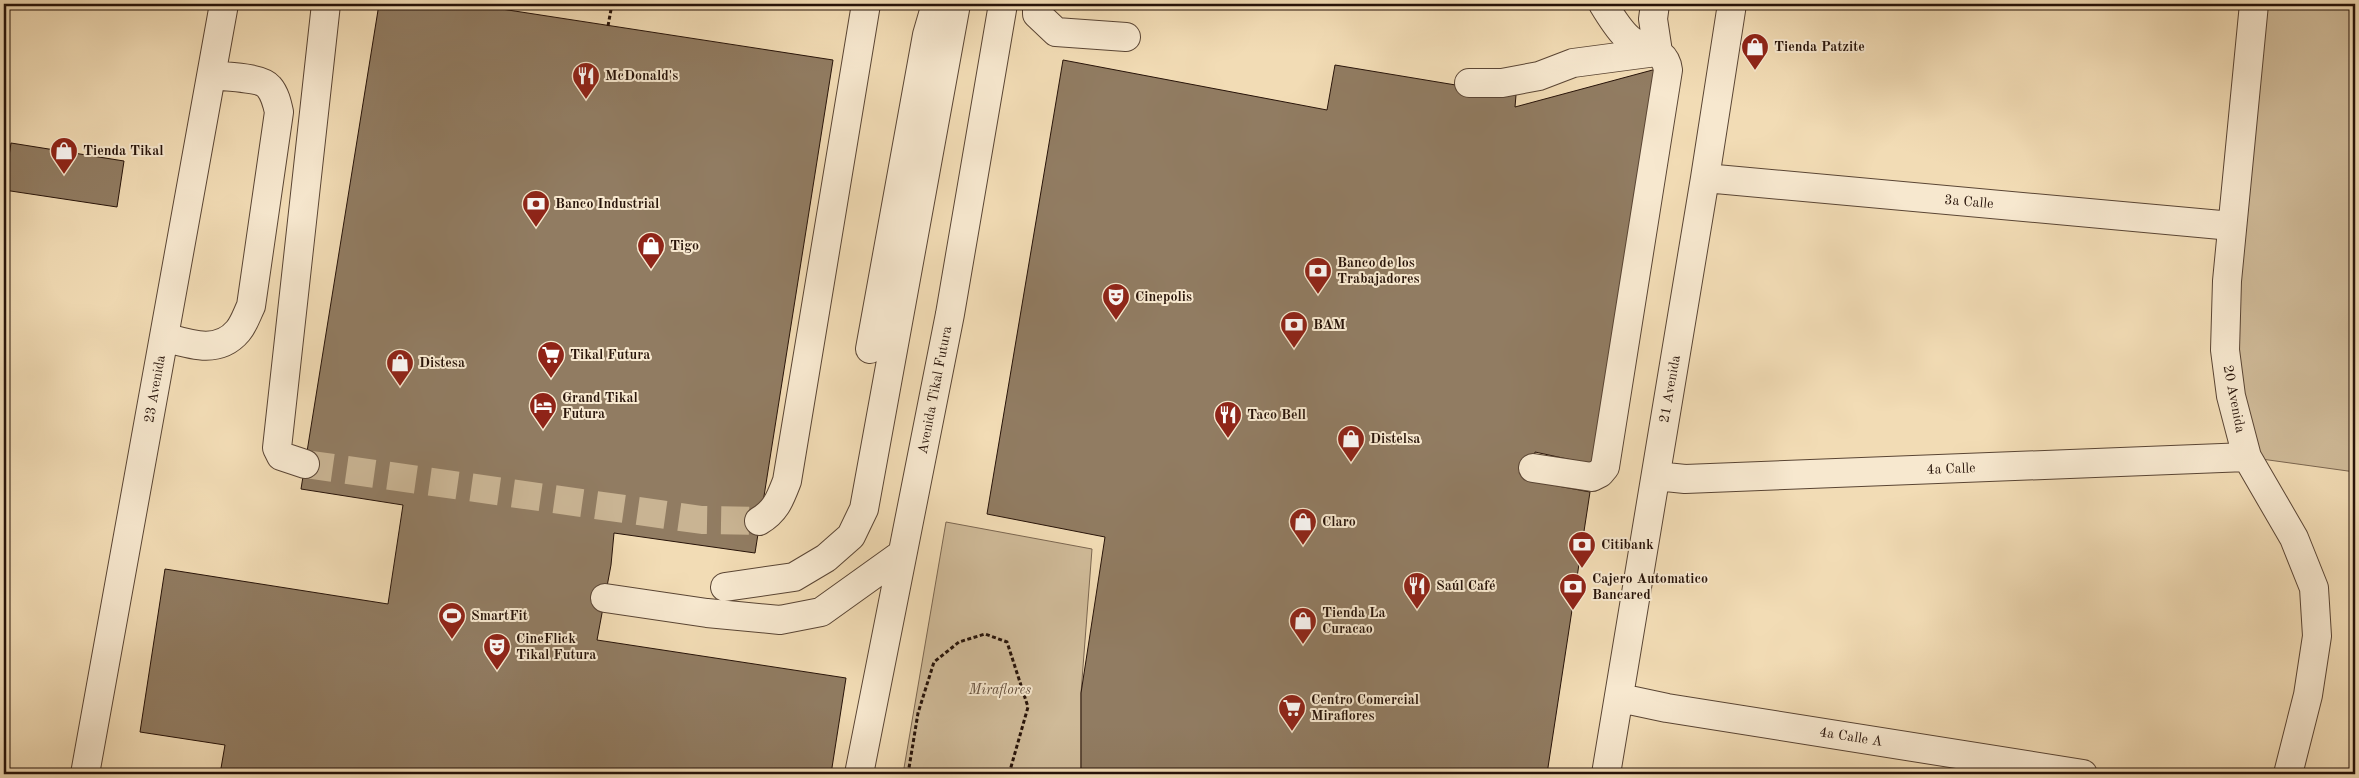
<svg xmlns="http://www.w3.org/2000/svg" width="2359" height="778" font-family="'Old Standard TT',serif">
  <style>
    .green { fill: #cfba98; stroke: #7b6650 }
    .building { fill: #917c62; stroke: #271309 }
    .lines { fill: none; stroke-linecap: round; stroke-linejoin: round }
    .minor-tunnel { stroke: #c9b493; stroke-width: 28; stroke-dasharray: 28 14; stroke-linecap: butt }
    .minor-casing { stroke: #5a4534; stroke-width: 30 }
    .path { stroke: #271309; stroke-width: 3; stroke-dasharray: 4 2.5; stroke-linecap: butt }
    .minor { stroke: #f7e8cf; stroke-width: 28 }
    .labels { text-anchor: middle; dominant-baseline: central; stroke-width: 4; stroke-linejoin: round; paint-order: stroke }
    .poi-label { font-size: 14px; font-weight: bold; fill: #271309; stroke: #f7e8cf; text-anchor: start }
    .street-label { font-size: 14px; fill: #271309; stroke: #f7e8cf }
    .park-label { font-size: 14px; font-style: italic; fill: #624d3b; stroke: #f7e8cf }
  </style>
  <rect width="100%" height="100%" fill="#f2dcb5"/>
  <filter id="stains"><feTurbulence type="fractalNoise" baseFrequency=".004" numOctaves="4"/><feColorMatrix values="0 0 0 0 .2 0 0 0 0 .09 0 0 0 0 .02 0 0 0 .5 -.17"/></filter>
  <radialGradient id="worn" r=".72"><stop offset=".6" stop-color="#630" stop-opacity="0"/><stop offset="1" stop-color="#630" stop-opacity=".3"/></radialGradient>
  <path class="green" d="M2254,4H2355V472L2247,457L2231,396Z
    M946,522L1092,549L1081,693V774H903Z"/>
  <path class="building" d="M379,4H469L833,60L755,553L614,533L611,565L597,640L846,678L831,774H220L225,745L140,732L165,569L388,604L403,505L301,489Z
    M1063,60L1327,110L1335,65L1516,95L1515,107L1660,68L1595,465L1535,452L1531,481L1590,492L1547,774H1081V693L1105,537L987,514Z
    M11,143L124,161L117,207L4,190Z"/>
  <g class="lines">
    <path class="minor-tunnel" d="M305,464L702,520L759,521"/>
    <defs>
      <path id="minor" d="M1037,4V14L1056,32L1126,37
        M1655,4L1653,19L1658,52
        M2254,4L2227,281L2225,350L2231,396L2247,457L2294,538L2314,588L2317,636L2308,695L2288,774
        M1469,83H1502L1539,76L1573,63L1656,52
        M1705,178L2232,226
        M164,337C189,344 218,355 238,331C244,324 247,314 251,306L279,112C277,103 275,94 269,87C261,77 225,77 212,75
        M870,349L927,35L936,4
        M305,464L281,456L277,448L326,4
        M1533,468L1592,477L1600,473L1605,467L1668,70C1665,46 1642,52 1628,38C1618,29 1610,15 1603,4
        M1656,476L1685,479L2247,457
        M759,521C776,511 780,499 787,481L866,4
        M725,587L794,577L826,558L851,536L864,509L956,4
        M605,598L707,613L780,620L821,612L902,554
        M1620,698L1667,708L2083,774
        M85,774L224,4
        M859,774L950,314L1003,4
        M1606,774L1705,178L1732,4"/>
    </defs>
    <use href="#minor" class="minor-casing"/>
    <path class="path" d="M608,26L612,4
      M908,774L918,713L934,662L959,642L985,634L1007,642L1028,707L1009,774"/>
    <use href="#minor" class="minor"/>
  </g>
  <defs>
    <symbol id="shop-pin" viewBox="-11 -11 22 30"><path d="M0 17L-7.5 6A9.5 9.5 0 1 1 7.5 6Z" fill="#8f2418" stroke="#f7e8cf"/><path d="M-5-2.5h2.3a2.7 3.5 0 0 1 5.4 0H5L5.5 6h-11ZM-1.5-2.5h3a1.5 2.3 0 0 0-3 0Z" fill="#fff"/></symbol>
    <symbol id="restaurant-pin" viewBox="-11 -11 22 30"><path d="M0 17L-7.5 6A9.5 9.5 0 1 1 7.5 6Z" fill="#8f2418" stroke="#f7e8cf"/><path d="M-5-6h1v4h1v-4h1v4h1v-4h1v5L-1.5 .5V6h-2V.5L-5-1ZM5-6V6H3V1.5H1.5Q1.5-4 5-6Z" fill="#fff"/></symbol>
    <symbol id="bank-pin" viewBox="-11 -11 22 30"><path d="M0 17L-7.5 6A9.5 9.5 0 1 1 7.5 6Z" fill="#8f2418" stroke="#f7e8cf"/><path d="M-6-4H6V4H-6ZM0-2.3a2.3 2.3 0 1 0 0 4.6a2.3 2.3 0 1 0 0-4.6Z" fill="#fff"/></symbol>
    <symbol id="theatre-pin" viewBox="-11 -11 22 30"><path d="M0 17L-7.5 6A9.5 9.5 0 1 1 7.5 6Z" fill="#8f2418" stroke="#f7e8cf"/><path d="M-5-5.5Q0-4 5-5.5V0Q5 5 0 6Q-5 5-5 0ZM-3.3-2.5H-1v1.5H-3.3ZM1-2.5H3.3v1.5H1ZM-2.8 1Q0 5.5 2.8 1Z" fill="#fff"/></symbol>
    <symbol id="supermarket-pin" viewBox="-11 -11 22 30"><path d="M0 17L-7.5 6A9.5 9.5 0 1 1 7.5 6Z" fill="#8f2418" stroke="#f7e8cf"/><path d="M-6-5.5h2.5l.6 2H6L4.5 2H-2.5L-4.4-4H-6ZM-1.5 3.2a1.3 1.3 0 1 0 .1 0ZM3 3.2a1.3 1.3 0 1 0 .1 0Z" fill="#fff"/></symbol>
    <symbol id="hotel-pin" viewBox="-11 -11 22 30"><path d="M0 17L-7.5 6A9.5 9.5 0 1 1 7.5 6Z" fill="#8f2418" stroke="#f7e8cf"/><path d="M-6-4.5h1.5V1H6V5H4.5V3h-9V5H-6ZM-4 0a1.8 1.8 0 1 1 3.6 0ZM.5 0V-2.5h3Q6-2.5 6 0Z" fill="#fff"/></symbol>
    <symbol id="stadium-pin" viewBox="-11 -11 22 30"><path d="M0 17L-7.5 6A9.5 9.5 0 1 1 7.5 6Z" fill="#8f2418" stroke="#f7e8cf"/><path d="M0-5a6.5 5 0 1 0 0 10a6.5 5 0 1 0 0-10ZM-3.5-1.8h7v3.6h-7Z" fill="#fff"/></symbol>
  </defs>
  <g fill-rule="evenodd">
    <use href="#shop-pin" x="1739" y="31" width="32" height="43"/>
    <use href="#restaurant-pin" x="570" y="60" width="32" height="43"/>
    <use href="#shop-pin" x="48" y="135" width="32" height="43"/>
    <use href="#bank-pin" x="520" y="188" width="32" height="43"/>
    <use href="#shop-pin" x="635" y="230" width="32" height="43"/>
    <use href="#bank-pin" x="1302" y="255" width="32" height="43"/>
    <use href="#theatre-pin" x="1100" y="281" width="32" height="43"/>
    <use href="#bank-pin" x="1278" y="309" width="32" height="43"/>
    <use href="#supermarket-pin" x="535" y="339" width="32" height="43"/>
    <use href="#shop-pin" x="384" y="347" width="32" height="43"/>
    <use href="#hotel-pin" x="527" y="390" width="32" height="43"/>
    <use href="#restaurant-pin" x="1212" y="399" width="32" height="43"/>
    <use href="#shop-pin" x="1335" y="423" width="32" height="43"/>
    <use href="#shop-pin" x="1287" y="506" width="32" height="43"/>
    <use href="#bank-pin" x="1566" y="529" width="32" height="43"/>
    <use href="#restaurant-pin" x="1401" y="570" width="32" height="43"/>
    <use href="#bank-pin" x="1557" y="571" width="32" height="43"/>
    <use href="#stadium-pin" x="436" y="600" width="32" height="43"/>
    <use href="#shop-pin" x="1287" y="605" width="32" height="43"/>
    <use href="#theatre-pin" x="481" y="631" width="32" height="43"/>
    <use href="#supermarket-pin" x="1276" y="692" width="32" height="43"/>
  </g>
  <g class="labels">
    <g class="poi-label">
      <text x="1774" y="47">Tienda Patzite</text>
      <text x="605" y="76">McDonald's</text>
      <text x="83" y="151">Tienda Tikal</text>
      <text x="555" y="204">Banco Industrial</text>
      <text x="670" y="246">Tigo</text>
      <text x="1337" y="263">Banco de los<tspan x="1337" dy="16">Trabajadores</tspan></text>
      <text x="1135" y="297">Cinepolis</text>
      <text x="1313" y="325">BAM</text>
      <text x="570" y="355">Tikal Futura</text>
      <text x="419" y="363">Distesa</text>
      <text x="562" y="398">Grand Tikal<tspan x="562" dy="16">Futura</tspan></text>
      <text x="1247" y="415">Taco Bell</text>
      <text x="1370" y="439">Distelsa</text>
      <text x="1322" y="522">Claro</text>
      <text x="1601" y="545">Citibank</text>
      <text x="1592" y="579">Cajero Automatico<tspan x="1592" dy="16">Bancared</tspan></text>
      <text x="1436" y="586">Saúl Café</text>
      <text x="1322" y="613">Tienda La<tspan x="1322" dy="16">Curacao</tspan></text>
      <text x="471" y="616">SmartFit</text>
      <text x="516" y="639">CineFlick<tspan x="516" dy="16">Tikal Futura</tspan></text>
      <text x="1311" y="700">Centro Comercial<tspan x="1311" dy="16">Miraflores</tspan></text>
    </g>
    <g class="street-label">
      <text transform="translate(1969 202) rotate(5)">3a Calle</text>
      <text transform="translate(155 389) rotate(-80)">23 Avenida</text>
      <text transform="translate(1670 389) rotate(-80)">21 Avenida</text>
      <text transform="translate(935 390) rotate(-79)">Avenida Tikal Futura</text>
      <text transform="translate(2234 399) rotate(79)">20 Avenida</text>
      <text transform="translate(1951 469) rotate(-2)">4a Calle</text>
      <text transform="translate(1851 737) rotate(9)">4a Calle A</text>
    </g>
    <g class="park-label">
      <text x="1000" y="690">Miraflores</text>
    </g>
  </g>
  <rect width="2359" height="778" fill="none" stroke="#f2dcb5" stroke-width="20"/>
  <rect x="5" y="5" width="2349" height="768" fill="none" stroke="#271309" stroke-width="2.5"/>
  <rect x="10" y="10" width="2339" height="758" fill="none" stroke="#271309"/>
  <rect width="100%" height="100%" filter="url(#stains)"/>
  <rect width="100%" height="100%" fill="url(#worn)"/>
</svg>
